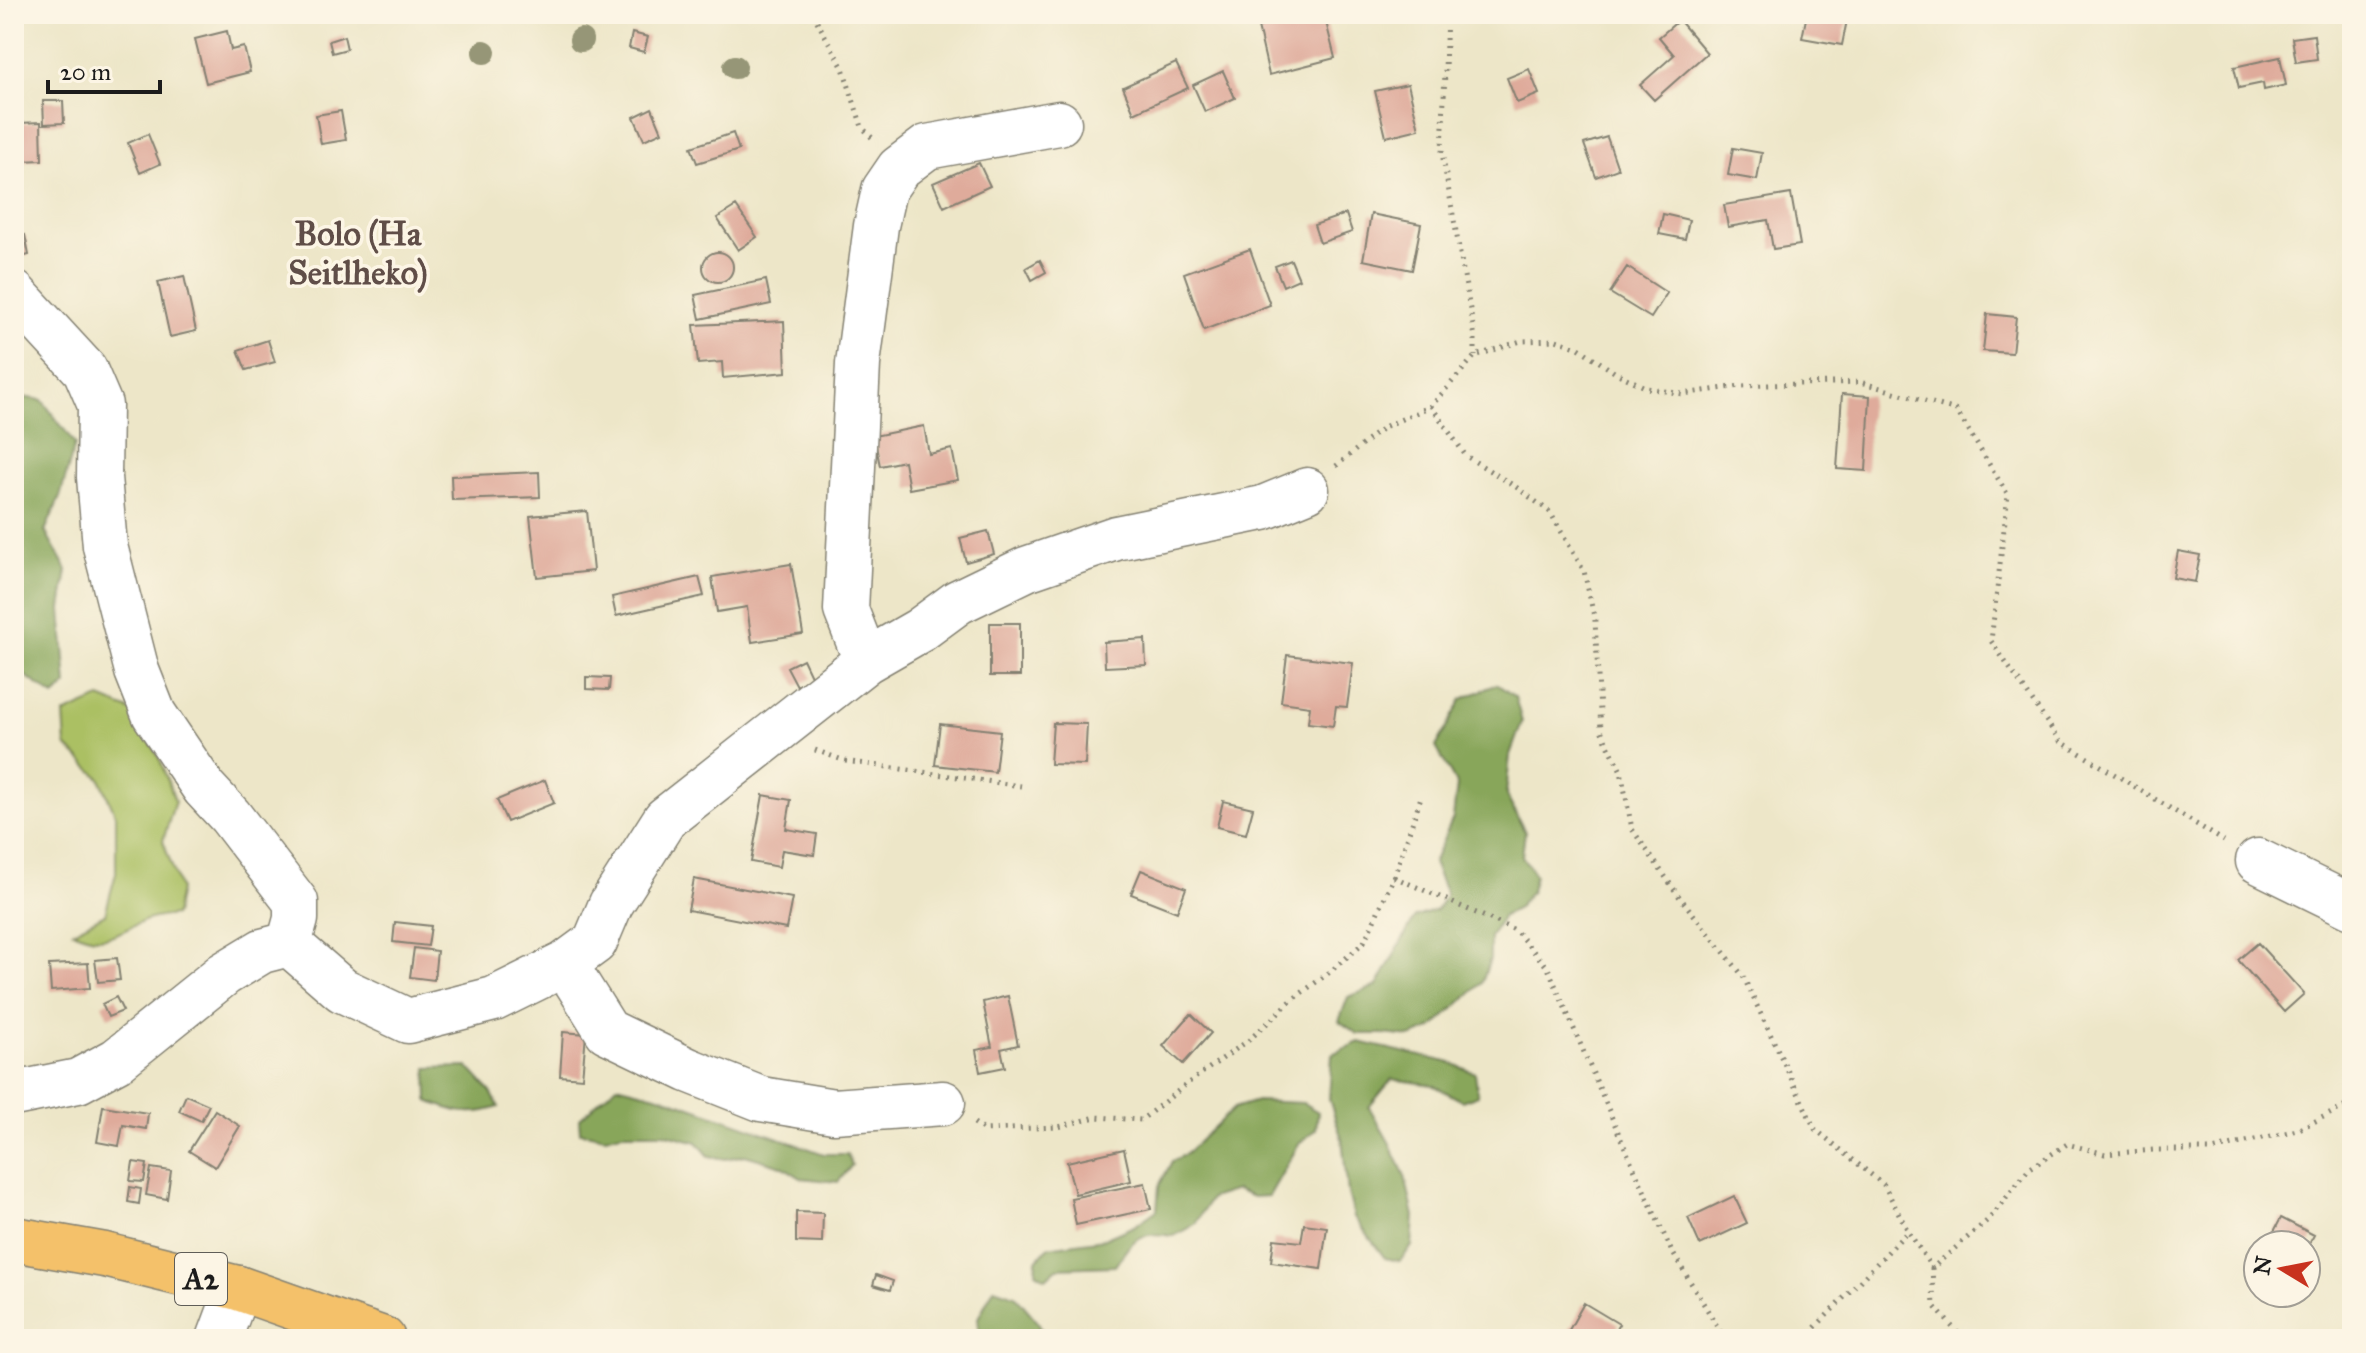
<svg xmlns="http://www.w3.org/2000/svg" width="2366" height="1353" font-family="'IM FELL Great Primer',serif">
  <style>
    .green { fill: #abc064; stroke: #646e40; stroke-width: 2 }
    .forest { fill: #88a65a; stroke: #52613b; stroke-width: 2 }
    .building { fill: #dfab9b }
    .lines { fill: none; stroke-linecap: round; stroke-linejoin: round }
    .minor-casing { stroke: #848172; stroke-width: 47 }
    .major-casing { stroke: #848172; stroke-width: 47 }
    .path { stroke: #848172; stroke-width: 5; stroke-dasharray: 2 6; stroke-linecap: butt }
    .minor { stroke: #fff; stroke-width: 44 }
    .major { stroke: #f4c16a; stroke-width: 44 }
    .tree { fill: #969677 }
    .labels { text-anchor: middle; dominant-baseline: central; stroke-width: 7; stroke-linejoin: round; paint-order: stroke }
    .shield { fill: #fcf5e5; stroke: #5f5d58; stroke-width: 2 }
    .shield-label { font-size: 30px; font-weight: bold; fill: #1c1c1c }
    .neighbourhood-label { font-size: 34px; font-weight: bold; fill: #604e48; stroke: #fcf5e5 }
  </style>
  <rect width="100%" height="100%" fill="#fcf5e5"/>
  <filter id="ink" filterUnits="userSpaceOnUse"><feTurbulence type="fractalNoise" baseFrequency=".0125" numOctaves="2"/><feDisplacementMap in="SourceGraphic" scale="16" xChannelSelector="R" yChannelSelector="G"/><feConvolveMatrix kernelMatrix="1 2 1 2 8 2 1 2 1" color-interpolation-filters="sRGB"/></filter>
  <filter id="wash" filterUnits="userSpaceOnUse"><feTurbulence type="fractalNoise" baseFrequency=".006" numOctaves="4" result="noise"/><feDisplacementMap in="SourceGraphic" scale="32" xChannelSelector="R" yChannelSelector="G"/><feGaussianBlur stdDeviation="1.8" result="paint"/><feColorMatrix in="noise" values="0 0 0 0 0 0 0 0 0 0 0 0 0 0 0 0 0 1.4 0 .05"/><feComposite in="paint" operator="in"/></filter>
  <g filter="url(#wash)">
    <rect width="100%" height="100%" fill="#ede6c8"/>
    <path class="green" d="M100,698L132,711L159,757L175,801L163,841L180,889L175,915C165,916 153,917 144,921C117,933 104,946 73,931L105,914L116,873V816L100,778L66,746L64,714Z"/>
    <path class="forest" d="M14,396L42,400L75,444L60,497L45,531L67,570L61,609L67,685L54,696L14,668Z
      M1497,684L1515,697L1522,722L1510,755L1506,795L1525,832L1522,856L1535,875L1531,891L1518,908L1503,916L1490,937V959L1482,983L1431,1029L1411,1037L1383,1034H1358L1339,1021L1348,997L1377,986L1415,917L1437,910L1446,894L1433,863L1453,818L1457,785L1436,747L1462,699Z
      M1359,1042L1451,1063L1475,1073L1478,1095L1462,1101L1433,1085L1392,1079L1369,1107L1389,1142L1405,1176L1414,1216L1412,1246L1400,1261L1385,1258L1354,1217L1348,1192L1342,1139L1329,1099L1332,1054Z
      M468,1067L491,1092L499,1107C471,1117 454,1112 428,1101L427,1068Z
      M617,1085L660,1096L824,1154H847L852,1165L838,1182L801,1178L782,1166L745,1155L726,1159L709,1156L697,1142L663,1133H622L605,1137L580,1132L579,1119Z
      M1257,1101L1303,1103L1318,1112L1316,1129L1299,1144L1269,1196L1253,1197L1236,1190L1211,1198L1195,1224L1174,1236C1139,1230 1133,1239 1115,1266L1057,1268L1046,1278L1036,1272L1037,1260L1048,1247L1104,1239L1134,1226L1157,1210L1159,1186L1172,1161L1186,1154L1234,1108Z
      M994,1288L1015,1295L1038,1322L1047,1339H986L979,1336L978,1318Z"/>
    <g id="blocks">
      <path class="building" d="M1310,14H1324L1335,58L1269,75L1258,27Z
        M1807,14L1847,20L1842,45L1802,38Z
        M1679,20L1707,53L1654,100L1640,85L1674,55L1659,37Z
        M227,31L231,50L244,47L250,72L206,83L195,39Z
        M632,33L648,37L644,52L629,48Z
        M2314,35L2317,59L2296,62L2292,38Z
        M344,36L347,49L332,53L329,41Z
        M2280,57L2286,85L2264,90L2263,83L2239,88L2234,67Z
        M1176,63L1188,88L1134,113L1123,87Z
        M1529,69L1539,94L1517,103L1507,78Z
        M1223,71L1235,98L1205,112L1193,85Z
        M1408,84L1419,129L1386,137L1375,91Z
        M43,101H63L64,123L44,124Z
        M652,108L662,132L644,140L634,117Z
        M341,111L346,140L321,144L316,115Z
        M41,122L42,160L22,161L20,123Z
        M733,133L739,150L697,163L691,147Z
        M148,134L160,164L140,173L128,143Z
        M1607,137L1618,169L1596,177L1584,144Z
        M1733,148L1762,153L1757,180L1728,175Z
        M979,163L990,186L944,207L933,183Z
        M1791,194L1800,245L1773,249L1768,220L1728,227L1724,205Z
        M736,206L757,237L738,250L717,218Z
        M1346,214L1352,232L1320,243L1314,225Z
        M1371,214L1421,224L1412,270L1363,260Z
        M1663,214L1689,220L1685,239L1659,234Z
        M25,235L29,255L14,259V237Z
        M1250,249L1270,305L1204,330L1184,273Z
        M703 267a15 15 0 1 1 30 0a15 15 0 1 1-30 0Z
        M1040,260L1046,272L1032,280L1026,268Z
        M1291,260L1299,279L1283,286L1275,266Z
        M1627,267L1667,293L1651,318L1610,293Z
        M184,276L196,331L170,337L158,282Z
        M766,280L771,304L700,319L695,295Z
        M1987,314L2016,317L2012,353L1983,351Z
        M784,321L786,372L723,378L722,362L698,364L694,325Z
        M268,340L275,362L246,370L238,350Z
        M1842,394L1870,396L1866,471L1837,469Z
        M924,426L929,454L952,449L958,480L909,489L904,461L880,466L874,436Z
        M539,472L540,497L452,500L451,476Z
        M587,511L593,571L537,577L530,516Z
        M988,531L994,554L966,562L960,538Z
        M2178,551L2200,555L2195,582L2173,578Z
        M791,564L803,634L752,642L747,607L717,612L712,577Z
        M699,577L704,596L616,616L612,597Z
        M990,623H1020V676H990Z
        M1145,639L1146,665L1105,667L1104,642Z
        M1287,655L1353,663L1347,707L1336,706L1333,726L1308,723L1310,706L1281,702Z
        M803,659L812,678L797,686L787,667Z
        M586,677L610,678L609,690L586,689Z
        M1053,723L1087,724L1085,765L1050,764Z
        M940,724L1000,731L995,772L935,765Z
        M545,780L554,803L507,822L497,800Z
        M763,795L791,800L786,829L817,834L814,855L782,850L779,867L751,862Z
        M1223,801L1253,808L1246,834L1217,827Z
        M1141,870L1186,888L1177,912L1131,894Z
        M694,879L792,898L786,929L688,910Z
        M395,922L431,926L428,946L393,942Z
        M2258,943L2304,994L2284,1012L2238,960Z
        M414,948L437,951L434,980L410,977Z
        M117,958L120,980L98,982L95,960Z
        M88,963L90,988L51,991L49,965Z
        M1008,996L1018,1045L1001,1049L1005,1067L980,1072L976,1050L992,1047L983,1002Z
        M116,997L123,1011L108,1017L102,1004Z
        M1191,1014L1211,1033L1183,1064L1163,1046Z
        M563,1032L586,1034L582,1078L560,1076Z
        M186,1095L209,1105L201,1121L179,1111Z
        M103,1106L148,1113L146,1129L123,1125L119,1146L97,1142Z
        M215,1110L240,1126L215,1167L189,1151Z
        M1124,1149L1131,1181L1075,1194L1067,1162Z
        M133,1162L147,1164L144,1182L130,1181Z
        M151,1168L171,1171L167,1199L146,1195Z
        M1145,1183L1151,1209L1076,1225L1071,1198Z
        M130,1187L141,1189L139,1204L128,1202Z
        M1734,1196L1747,1223L1700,1245L1688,1218Z
        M796,1212L823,1213L822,1243L796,1242Z
        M2281,1218L2314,1235L2306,1250V1245H2273L2268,1243Z
        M1304,1224L1327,1227L1321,1269L1271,1262L1274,1239L1301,1242Z
        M876,1275L893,1281L890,1290L873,1285Z
        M1584,1303L1619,1324L1610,1339H1564Z"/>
    </g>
  </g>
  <g filter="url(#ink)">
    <use href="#blocks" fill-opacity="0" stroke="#848172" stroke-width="2"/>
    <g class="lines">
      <defs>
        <path id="minor" d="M14,293L85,370L100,405L99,477L105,546L137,671L154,714L204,788L230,816L296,902V919L289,944
          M866,661L920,630L958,602L1026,569L1116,538L1263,508L1307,490
          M2258,861L2352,907
          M565,964L607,1031L688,1070L761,1099L834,1111L943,1103
          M14,1094L78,1081L117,1060L224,974L262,951L289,944L342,990L408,1021L494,999L565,964L595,942L611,904L665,819L866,661L846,610L858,364L876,226L884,190L899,168L927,147L1059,123
          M219,1339L238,1288"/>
        <path id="major" d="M14,1239L105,1255L238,1288L383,1339"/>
      </defs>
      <use href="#minor" class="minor-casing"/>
      <use href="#major" class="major-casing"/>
      <path class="path" d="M813,14L843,68L862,127L874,140
        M1447,14L1442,153L1475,337V356
        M14,15L29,14
        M1431,406L1466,456L1516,487L1550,512L1584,571L1595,621L1601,730L1621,771L1632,829L1678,895L1743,976L1815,1129L1884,1185L1908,1231L1932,1268
        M1336,466L1384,427L1431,406L1475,356L1521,341L1556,340L1579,348L1614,372L1647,388L1682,394L1740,386L1860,382L1956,410L2008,495L1991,641L2060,741L2224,841
        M815,750L845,761L1021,786
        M1394,877L1515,930L1548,968L1621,1139L1671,1250L1725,1339
        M974,1123L984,1130L1058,1127L1096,1117L1141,1120L1192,1080L1249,1040L1292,1000L1330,972L1364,942L1394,877L1422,794
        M1804,1339L1908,1231
        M1963,1339L1934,1306L1932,1268L1989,1219L2029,1169L2067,1144L2105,1154L2154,1150H2212L2297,1130L2352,1103"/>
      <use href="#minor" class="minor"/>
      <use href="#major" class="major"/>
    </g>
    <g class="tree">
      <circle cx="581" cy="40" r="12"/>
      <circle cx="484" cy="52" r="12"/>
      <circle cx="735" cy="67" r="12"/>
    </g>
  </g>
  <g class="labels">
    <rect class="shield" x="175" y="1253" width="52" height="52" rx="6"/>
    <g class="shield-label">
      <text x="201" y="1279">A2</text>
    </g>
    <g class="neighbourhood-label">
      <text x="358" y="233">Bolo (Ha<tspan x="358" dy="39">Seitlheko)</tspan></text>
    </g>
  </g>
  <rect width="2366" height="1353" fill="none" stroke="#fcf5e5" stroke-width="48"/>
  <g transform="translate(2282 1269) rotate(280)"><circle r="38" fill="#fcf5e5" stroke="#a29e95" stroke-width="2"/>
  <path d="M0-6L14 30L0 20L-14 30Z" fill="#c8321e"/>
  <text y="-12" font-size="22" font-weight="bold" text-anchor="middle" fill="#1c1c1c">N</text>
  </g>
  <path d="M48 80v12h112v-12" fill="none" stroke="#1c1c1c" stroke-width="4"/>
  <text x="60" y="80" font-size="24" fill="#1c1c1c" stroke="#fcf5e5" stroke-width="6" paint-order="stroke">20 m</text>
</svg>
